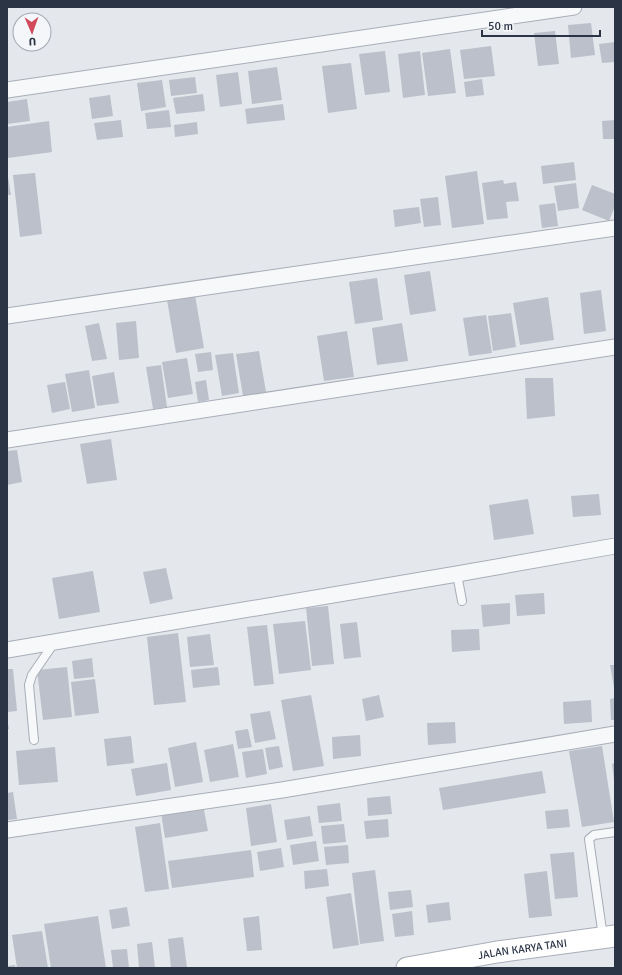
<svg xmlns="http://www.w3.org/2000/svg" width="622" height="975" font-family="Signika,sans-serif">
  <style>
    .building { fill: #bbc0ca }
    .lines { fill: none; stroke-linecap: round; stroke-linejoin: round }
    .lane-casing { stroke: #a9aeb7; stroke-width: 10 }
    .street-casing { stroke: #a9aeb7; stroke-width: 17 }
    .secondary-casing { stroke: #a9aeb7; stroke-width: 23 }
    .lane { stroke: #f7f8fa; stroke-width: 8 }
    .street { stroke: #f7f8fa; stroke-width: 15 }
    .secondary { stroke: #fff; stroke-width: 21 }
    .labels { text-anchor: middle; dominant-baseline: central; stroke-width: 3; stroke-linejoin: round; paint-order: stroke }
    .street-label { font-size: 11px; fill: #2b3445; stroke: #f4f6f9 }
  </style>
  <rect width="100%" height="100%" fill="#e4e7ec"/>
  <path class="building" d="M591,23L595,55L571,58L568,25Z
    M555,31L559,64L538,66L534,33Z
    M615,42V62L602,63L599,44Z
    M491,46L495,76L464,79L460,50Z
    M450,49L456,93L428,96L422,53Z
    M385,51L390,92L365,95L359,54Z
    M420,51L425,95L403,98L398,54Z
    M351,63L357,109L328,113L322,66Z
    M277,67L282,100L252,104L248,71Z
    M238,72L242,104L220,107L216,75Z
    M195,77L197,93L171,96L169,80Z
    M482,79L484,95L466,97L464,82Z
    M162,80L166,107L141,111L137,83Z
    M203,94L205,111L176,114L173,98Z
    M110,95L113,116L92,119L89,98Z
    M27,99L30,121L7,124V102Z
    M283,104L285,120L247,124L245,109Z
    M169,110L171,127L147,129L145,113Z
    M121,120L123,137L97,140L94,123Z
    M615,120V139H603L602,121Z
    M49,121L52,152L8,158L7,127Z
    M197,122L198,134L175,137L174,125Z
    M574,162L576,180L543,184L541,166Z
    M7,171L11,195H7Z
    M477,171L484,224L452,228L445,176Z
    M35,173L42,234L20,237L13,175Z
    M503,180L504,184L516,182L519,201L506,202L508,218L487,220L482,183Z
    M576,183L579,208L558,211L554,186Z
    M592,185L615,194V206L609,221L582,210Z
    M438,197L441,225L424,227L420,199Z
    M555,203L558,226L542,228L539,205Z
    M419,207L421,223L395,227L393,210Z
    M430,271L436,311L410,315L404,275Z
    M377,278L383,320L355,324L349,282Z
    M601,290L606,331L584,334L580,293Z
    M195,295L204,348L176,353L167,300Z
    M548,297L554,340L520,345L513,303Z
    M511,313L516,347L493,351L488,316Z
    M486,315L492,353L469,356L463,318Z
    M136,321L139,358L119,360L116,323Z
    M99,323L107,359L92,361L85,326Z
    M402,323L408,361L377,365L372,328Z
    M347,331L354,377L324,381L317,336Z
    M259,351L266,392L243,396L236,354Z
    M211,352L213,370L198,372L195,354Z
    M233,353L239,393L222,396L215,355Z
    M187,358L193,394L168,398L162,362Z
    M161,365L167,407L153,409L146,367Z
    M89,370L95,408L72,412L65,374Z
    M114,372L119,403L97,406L92,376Z
    M525,378H553L555,416L527,419Z
    M206,380L209,400L198,402L195,382Z
    M65,382L70,409L52,413L47,385Z
    M111,439L117,480L87,484L80,444Z
    M17,450L22,482L7,485V451Z
    M599,494L601,515L573,517L571,496Z
    M528,499L534,534L494,540L489,505Z
    M166,568L173,599L150,604L143,572Z
    M93,571L100,612L59,619L52,578Z
    M544,593L545,614L517,616L515,595Z
    M510,603V624L483,627L481,605Z
    M328,606L334,664L312,666L306,608Z
    M305,621L311,670L279,674L273,624Z
    M357,622L361,657L344,659L340,624Z
    M267,625L274,684L254,686L247,627Z
    M479,629L480,650L452,652L451,630Z
    M178,633L186,702L154,705L147,637Z
    M210,634L214,665L190,667L187,637Z
    M92,658L94,677L74,679L72,661Z
    M610,665H615V688H614Z
    M67,667L72,717L43,720L37,670Z
    M218,667L220,685L193,688L191,670Z
    M7,669H13L17,711L7,712Z
    M95,679L99,713L75,716L71,682Z
    M311,695L324,766L293,771L281,700Z
    M379,695L384,717L366,721L362,699Z
    M615,698V720H611L610,699Z
    M591,700L592,722L564,724L563,702Z
    M270,711L276,739L255,743L250,714Z
    M7,719L9,729H7Z
    M455,722L456,743L428,745L427,723Z
    M248,729L252,747L238,749L235,731Z
    M360,735L361,756L333,759L332,737Z
    M131,736L134,763L107,766L104,739Z
    M196,742L203,782L175,787L168,748Z
    M233,744L239,777L210,782L204,750Z
    M279,746L283,767L269,770L265,748Z
    M602,746L614,822L582,827L569,751Z
    M55,747L58,782L19,785L16,751Z
    M263,749L267,774L246,778L242,752Z
    M167,763L171,790L136,796L131,769Z
    M615,763V780H614L612,764Z
    M542,771L546,793L443,810L439,788Z
    M13,792L17,819L7,820V793Z
    M390,796L392,814L368,816L367,798Z
    M340,803L342,821L319,823L317,806Z
    M271,804L277,842L251,846L246,808Z
    M203,805L208,831L165,838L161,813Z
    M568,809L570,827L547,829L545,811Z
    M310,816L313,836L287,840L284,820Z
    M388,819L389,837L366,839L364,821Z
    M160,823L169,889L145,892L135,827Z
    M344,824L346,842L323,844L321,826Z
    M316,841L319,861L293,865L290,845Z
    M348,845L349,863L326,865L324,847Z
    M281,848L284,867L260,871L257,852Z
    M251,850L254,877L172,888L168,861Z
    M574,852L578,897L555,899L550,854Z
    M327,869L329,886L305,889L304,871Z
    M375,870L384,941L360,944L352,873Z
    M547,871L552,916L529,918L524,874Z
    M411,890L413,907L390,910L388,892Z
    M351,893L359,945L333,949L326,897Z
    M449,902L451,920L428,923L426,905Z
    M127,907L130,926L112,929L109,910Z
    M412,911L414,935L395,937L392,914Z
    M98,916L106,968H51L44,924Z
    M259,916L262,950L247,951L243,918Z
    M42,931L48,968H17L12,935Z
    M183,937L187,968H171L168,939Z
    M152,942L155,968H139L137,944Z
    M127,949L129,968H113L111,950Z
    M15,965V968H7V966Z"/>
  <g class="lines">
    <defs>
      <path id="lane" d="M457,574L462,601
        M34,740L29,685L32,675L54,643
        M603,937L589,839L594,835L615,832"/>
      <path id="street" d="M7,90L574,7
        M7,316L615,228
        M7,440L615,347
        M7,650L457,574L615,546
        M7,830L282,790L615,734"/>
      <g id="secondary">
        <path id="s1" d="M407,968L497,952L615,936"/>
      </g>
    </defs>
    <use href="#lane" class="lane-casing"/>
    <use href="#street" class="street-casing"/>
    <use href="#secondary" class="secondary-casing"/>
    <use href="#lane" class="lane"/>
    <use href="#street" class="street"/>
    <use href="#secondary" class="secondary"/>
  </g>
  <g class="labels">
    <g class="street-label">
      <text stroke="none"><textPath href="#s1" startOffset="117">JALAN KARYA TANI</textPath></text>
    </g>
  </g>
  <rect width="622" height="975" fill="none" stroke="#2b3445" stroke-width="16"/>
  <g transform="translate(32 32) rotate(178)"><circle r="19" fill="#f4f6f9" stroke="#a4a8b1"/>
  <path d="M0-3L7 15L0 10L-7 15Z" fill="#d1495b"/>
  <text y="-6" font-size="11" font-weight="bold" text-anchor="middle" fill="#2b3445">U</text>
  </g>
  <path d="M482 30v6h118v-6" fill="none" stroke="#2b3445" stroke-width="2"/>
  <text x="488" y="30" font-size="12" fill="#2b3445" stroke="#f4f6f9" stroke-width="3" paint-order="stroke">50 m</text>
</svg>
